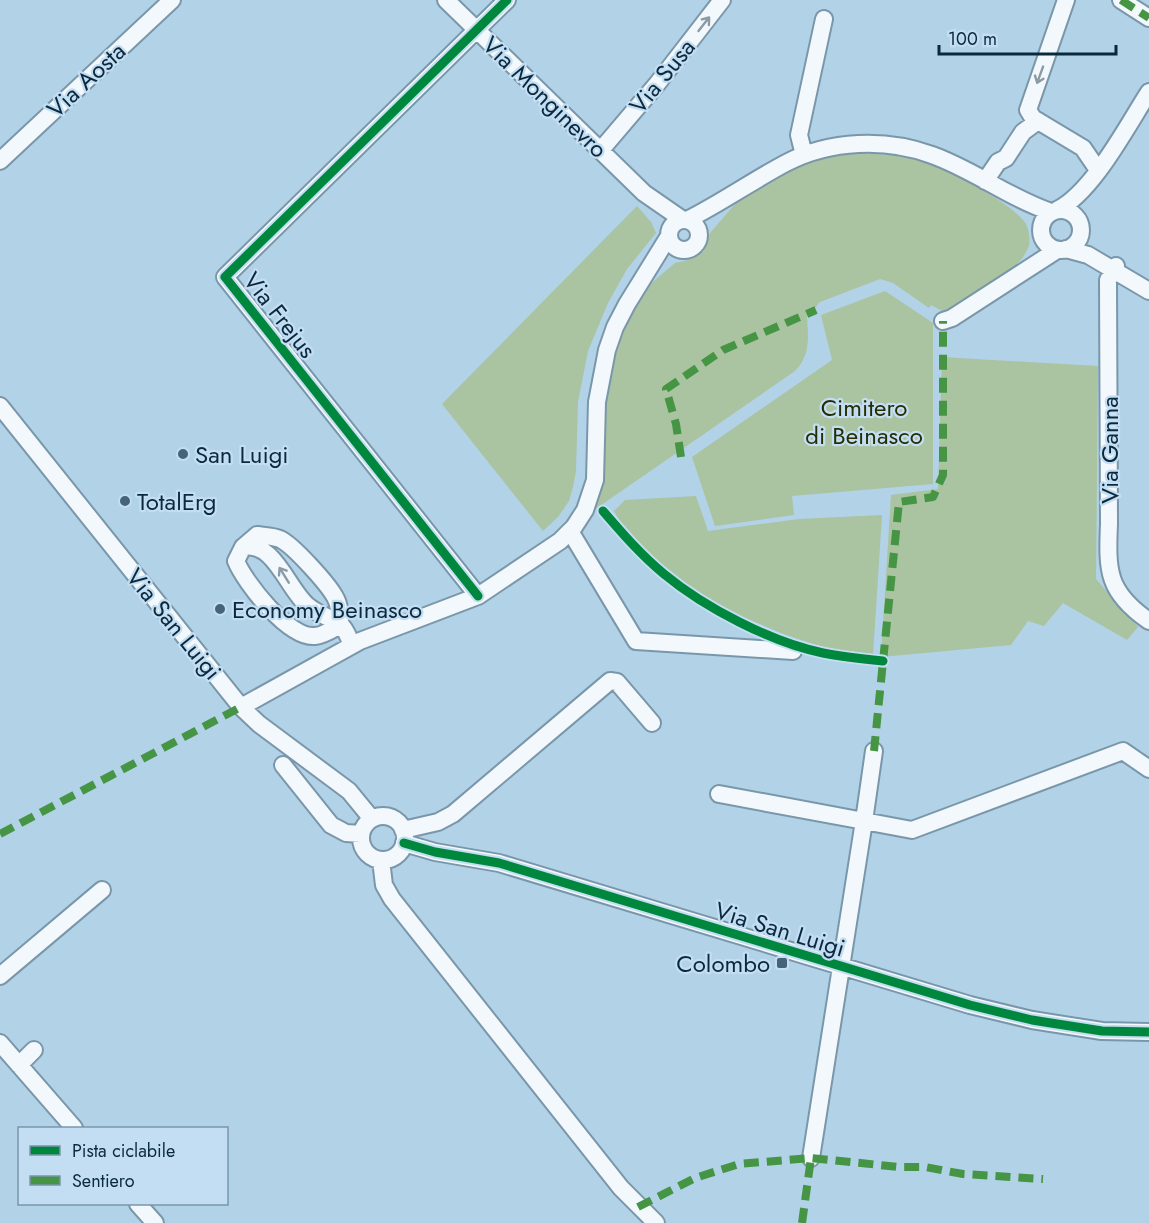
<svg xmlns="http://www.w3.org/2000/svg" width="1149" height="1223" font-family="Jost,sans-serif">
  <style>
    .green { fill: #aac3a0 }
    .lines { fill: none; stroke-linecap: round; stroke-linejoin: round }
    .minor-casing { stroke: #7a97aa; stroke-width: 20 }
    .minor { stroke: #f3f8fc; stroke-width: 16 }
    .quiet { stroke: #459544; stroke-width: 8; stroke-dasharray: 15 8; stroke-linecap: butt }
    .cycleway-casing { stroke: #c3def3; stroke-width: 13 }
    .cycleway { stroke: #00873e; stroke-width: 9 }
    .oneway { stroke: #8b9ba6 }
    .poi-dot { fill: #456479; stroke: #c3def3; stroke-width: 2 }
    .labels { text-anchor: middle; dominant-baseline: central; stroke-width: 4.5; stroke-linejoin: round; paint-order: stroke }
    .street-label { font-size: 24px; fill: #0b293d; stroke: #c3def3 }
    .park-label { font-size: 24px; fill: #252e02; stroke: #c3def3 }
    .poi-label { font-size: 24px; fill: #0b293d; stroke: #c3def3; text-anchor: start }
  </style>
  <rect width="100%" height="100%" fill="#b2d2e8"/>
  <path class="green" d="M861,153C881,154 901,155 920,161C945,168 1012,202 1026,224C1029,229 1030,241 1029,246C1019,273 975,295 953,310L944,312L931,305L929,308L893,283L880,279L820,302L807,317C808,337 811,355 795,371L594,510L604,475V403L610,370L627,323L648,286L675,263L692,259L704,251L710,233L735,204L804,163L841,154Z
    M637,206L651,222L656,233L627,269L608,303L588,351L578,402L576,471L573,487L569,501L558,517L543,531L442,404Z
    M885,291L933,323V484L792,496L794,515L715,526L692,457L832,360L821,315Z
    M942,357L1098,366L1096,579L1138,627L1127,640L1063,603L1044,626L1028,621L1011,645L881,657L891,495L938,489Z
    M696,496L708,531L799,519L882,515L873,655L835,651L786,635L738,615L694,590L654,558L629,536L614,511L625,500Z"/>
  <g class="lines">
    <defs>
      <path id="minor" d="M446,0L644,193L683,220
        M1066,0L1028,110L1033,118L1083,148L1098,170
        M1121,0L1149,18
        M600,151L657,84L722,0
        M804,155L799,135L824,19
        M0,161L172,0
        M985,181L998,162L1006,158L1023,132L1038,121
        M1041 230a20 20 0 1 1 40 0a20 20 0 1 1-40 0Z
        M1057,210C1093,192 1127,126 1149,92
        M669 235a15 15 0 1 1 30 0a15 15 0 1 1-30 0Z
        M687,220C721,203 752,181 786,163C830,140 886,138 932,155C974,170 1009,198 1051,212
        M1066,249L1088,255L1149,291
        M1116,266L1108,280L1109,524C1107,571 1107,592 1149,621
        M943,321L952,318L1057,250
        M0,406L241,707L259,724L349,791L372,819
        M570,531L636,641L793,651
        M243,547L257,535C264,536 273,536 280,539C293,545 328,584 335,597C340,605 340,616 340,625C333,629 324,635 315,636C289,639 245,583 236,561L243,547C274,540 288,590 308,606C317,614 334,619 341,625C346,629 349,639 352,645
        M478,596L225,277L507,0
        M241,707L360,641L478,596L560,541L574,527L585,510L595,480L597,402L607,350L615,327L627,304L669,236
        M283,765L331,825L346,833L361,834
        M719,794L864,821L874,751
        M361 838a22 22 0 1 1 44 0a22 22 0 1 1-44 0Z
        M403,830L438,822L453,814L610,681L617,682L652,723
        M404,843L435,852L499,863L970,1005L1032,1020L1102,1031L1149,1032
        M381,860L384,885L392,899L621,1188L656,1223
        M0,976L102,890
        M0,1043L74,1128
        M19,1065L34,1050
        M811,1158L864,821L912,830L1123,751L1149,769
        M138,1204L155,1223"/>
    </defs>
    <use href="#minor" class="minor-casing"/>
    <use href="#minor" class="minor"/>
    <path class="quiet" d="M1121,0L1149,18
      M681,457L676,424L666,389L723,350L816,310
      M874,751L899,502L933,497L943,475V321
      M0,834L241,707
      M638,1207L695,1178L739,1164L811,1158L899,1167H925L963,1174L1043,1179
      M802,1223L811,1158"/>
    <defs>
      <path id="cycleway" d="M603,511C622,533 641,555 664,574C705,608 771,642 823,653C843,657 863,659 883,661
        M478,596L225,277L507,0
        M404,843L435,852L499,863L970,1005L1032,1020L1102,1031L1149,1032"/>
    </defs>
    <use href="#cycleway" class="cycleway-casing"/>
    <use href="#cycleway" class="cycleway"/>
  </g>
  <defs><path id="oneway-shaft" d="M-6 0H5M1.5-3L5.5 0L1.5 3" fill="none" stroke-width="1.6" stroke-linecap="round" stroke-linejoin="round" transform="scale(1.5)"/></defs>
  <g class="oneway">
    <use href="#oneway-shaft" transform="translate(704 24) rotate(-52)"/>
    <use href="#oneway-shaft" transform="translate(1040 75) rotate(110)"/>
    <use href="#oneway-shaft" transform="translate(284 575) rotate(-122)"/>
  </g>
  <g class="poi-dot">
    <circle cx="183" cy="454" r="6"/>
    <circle cx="125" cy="501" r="6"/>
    <circle cx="220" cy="609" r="6"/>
    <rect x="776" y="957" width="12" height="12" rx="3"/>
  </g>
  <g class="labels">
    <g class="street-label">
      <text transform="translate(662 76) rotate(-51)">Via Susa</text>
      <text transform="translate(86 80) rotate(-43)">Via Aosta</text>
      <text transform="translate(545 97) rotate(44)">Via Monginevro</text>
      <text transform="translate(280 315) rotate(52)">Via Frejus</text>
      <text transform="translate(1109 450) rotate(-90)">Via Ganna</text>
      <text transform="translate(174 624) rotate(51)">Via San Luigi</text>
      <text transform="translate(780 929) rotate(17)">Via San Luigi</text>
    </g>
    <g class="park-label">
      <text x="864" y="407">Cimitero<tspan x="864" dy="28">di Beinasco</tspan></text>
    </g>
    <g class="poi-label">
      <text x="195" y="454">San Luigi</text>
      <text x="137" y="501">TotalErg</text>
      <text x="232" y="609">Economy Beinasco</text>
      <text x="770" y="963" text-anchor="end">Colombo</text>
    </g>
  </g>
  <rect x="18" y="1127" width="210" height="78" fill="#c3def3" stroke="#7996aa" stroke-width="1.5"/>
  <rect x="30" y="1146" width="30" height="9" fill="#00873e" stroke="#7996aa" stroke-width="1.5"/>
  <text x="72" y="1157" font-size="18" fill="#0b293d">Pista ciclabile</text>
  <rect x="30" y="1176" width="30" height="9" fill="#459544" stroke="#7996aa" stroke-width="1.5"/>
  <text x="72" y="1187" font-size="18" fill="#0b293d">Sentiero</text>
  <path d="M939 45v9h177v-9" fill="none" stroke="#0b293d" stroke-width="3"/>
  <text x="948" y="45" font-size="18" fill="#0b293d" stroke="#c3def3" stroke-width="4.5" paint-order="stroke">100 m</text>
</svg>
